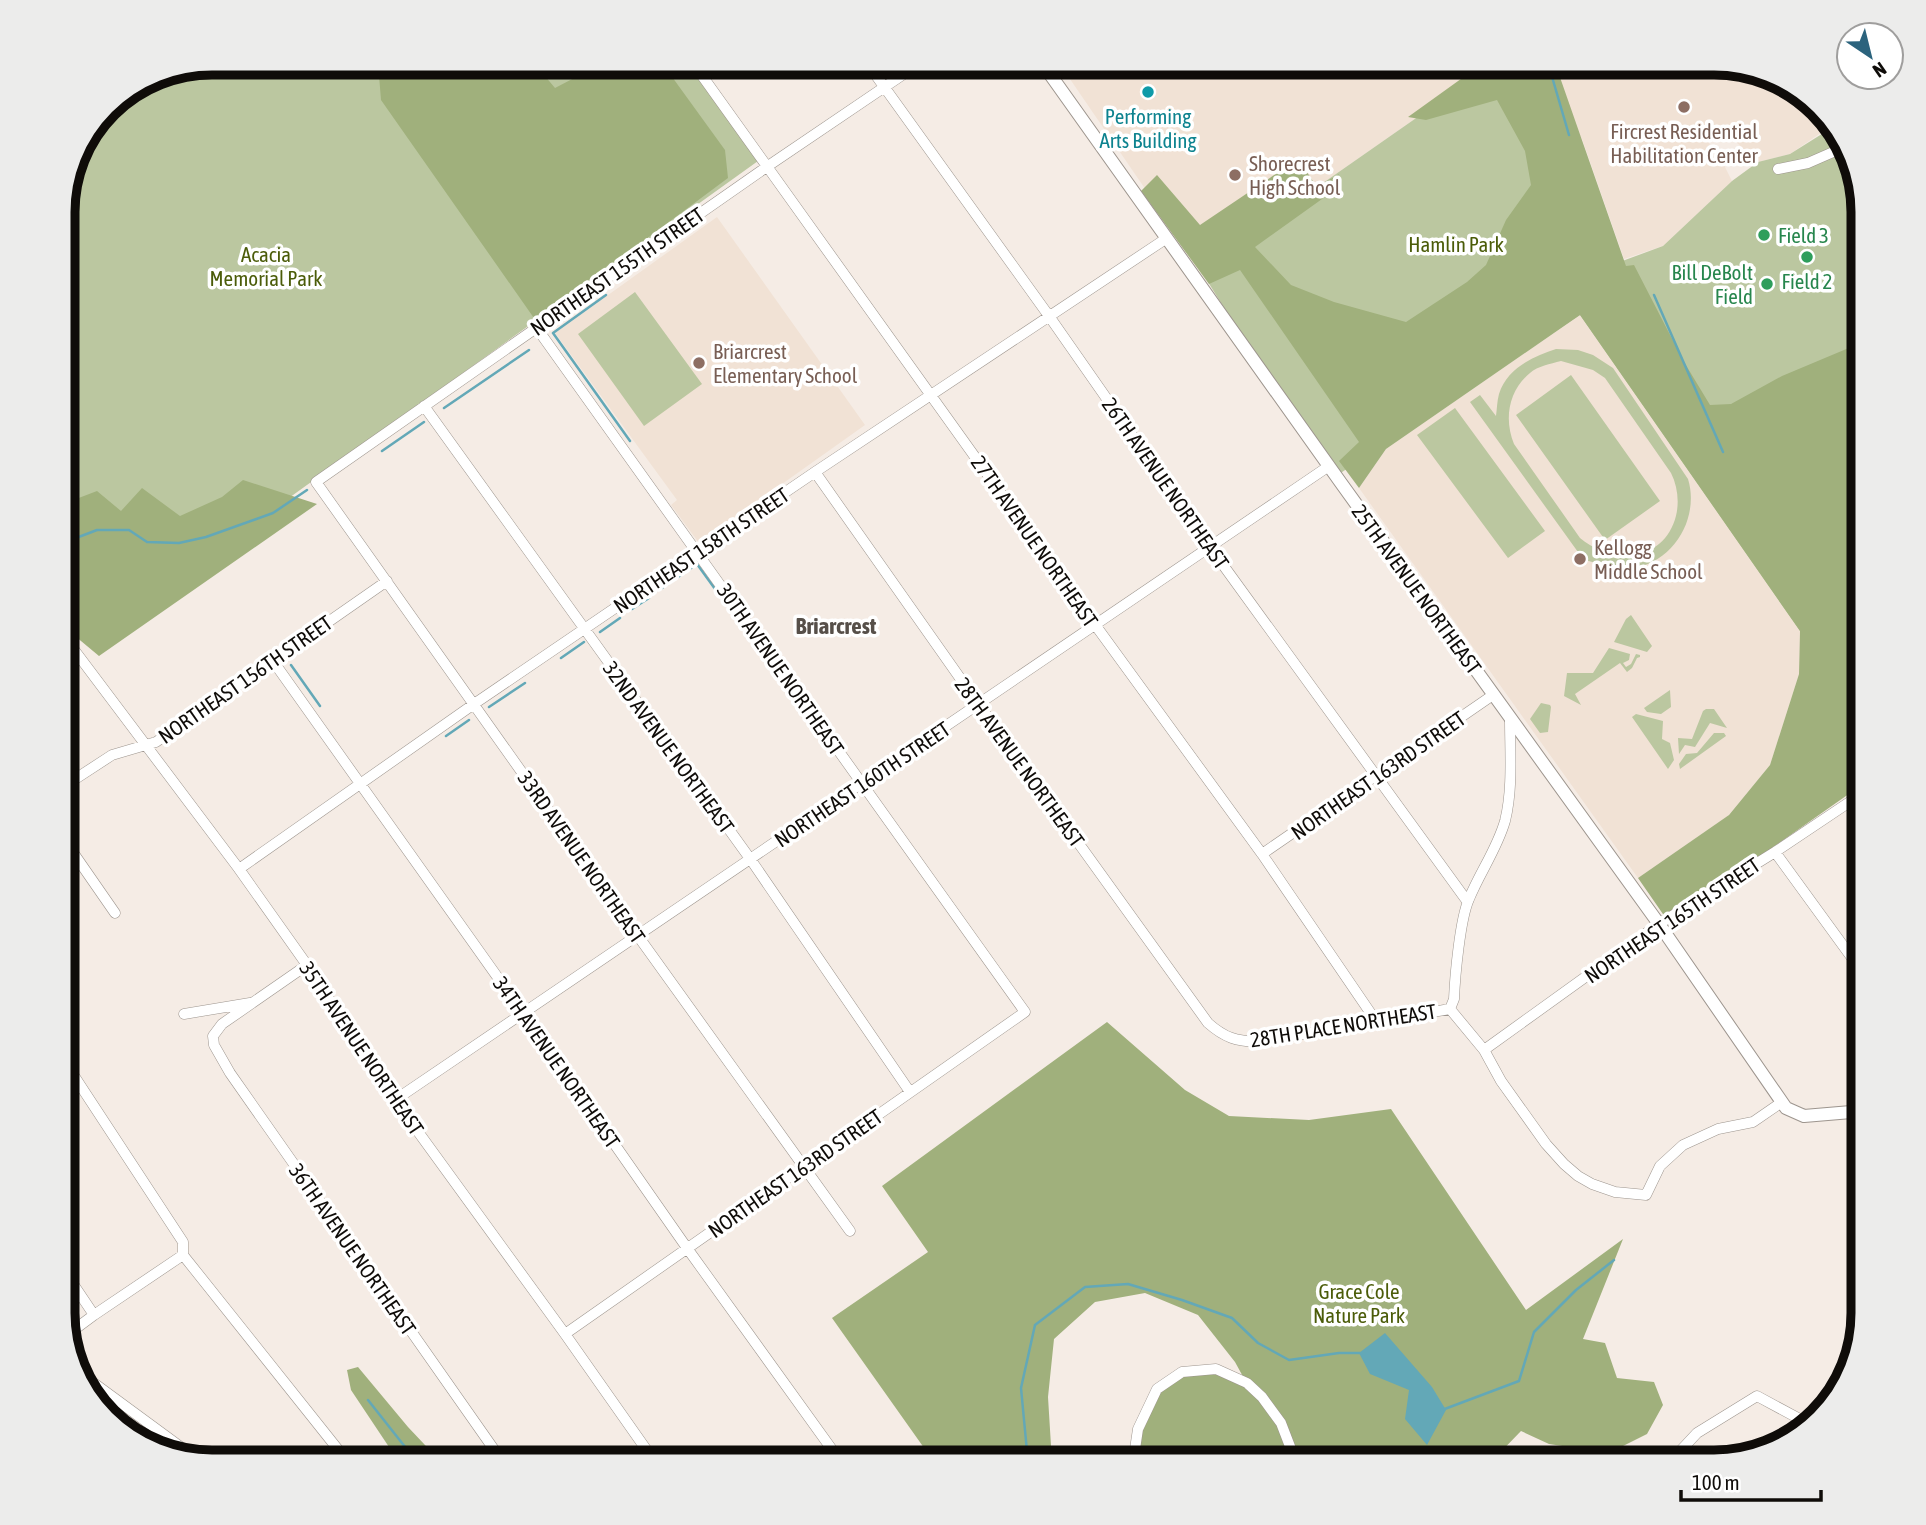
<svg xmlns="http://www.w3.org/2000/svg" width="1926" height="1525" font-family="'Asap Condensed',sans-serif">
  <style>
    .built { fill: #f1e2d5 }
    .green { fill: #bbc7a0; fill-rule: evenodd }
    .forest { fill: #a0b07c }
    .water { fill: #63a8b7 }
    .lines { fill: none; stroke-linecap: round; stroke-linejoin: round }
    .stream { stroke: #63a8b7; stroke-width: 2.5 }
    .minor-casing { stroke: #9d958e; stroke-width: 11 }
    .tertiary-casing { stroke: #9d958e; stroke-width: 14 }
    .minor { stroke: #fff; stroke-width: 10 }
    .tertiary { stroke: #fff; stroke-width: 12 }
    .culture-dot { fill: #0f9aa8; stroke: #fff; stroke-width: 2.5 }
    .education-dot { fill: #8d6e63; stroke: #fff; stroke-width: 2.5 }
    .leisure-dot { fill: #2e9e5b; stroke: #fff; stroke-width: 2.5 }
    .labels { text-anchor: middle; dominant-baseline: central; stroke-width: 7; stroke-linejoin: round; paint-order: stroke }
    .culture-label { font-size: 21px; fill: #0d838f; stroke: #fff }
    .education-label { font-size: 21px; fill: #785e54; stroke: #fff; text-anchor: start }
    .leisure-label { font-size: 21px; fill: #27864d; stroke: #fff; text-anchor: start }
    .park-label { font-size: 21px; fill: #4b5c09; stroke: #fff }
    .street-label { font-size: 21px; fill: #0f0c09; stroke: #fff }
    .neighbourhood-label { font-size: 23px; font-weight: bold; fill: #564f49; stroke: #fff }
    .rim { fill: none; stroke: #0f0c09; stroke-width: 9 }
  </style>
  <rect width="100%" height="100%" fill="#f5ece5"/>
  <path class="built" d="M1059,63H1495L1200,269Z
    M1538,63H1714L1762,71L1812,100L1831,126L1790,154L1758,162L1725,132L1708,136L1712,156L1720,157L1732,181L1663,246L1624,259L1582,139Z
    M717,217L865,425L699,543L671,505L677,500L555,333Z
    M1580,315L1800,631L1799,674L1770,765L1728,816L1638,878L1359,488L1386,449Z"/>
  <path class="green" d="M213,63H689L758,161L87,643L63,612V203L79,146L114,100L156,74Z
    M1495,63L1598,270L1663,246L1732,181L1758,162L1790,154L1833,127L1848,147L1863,213V711L1800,631L1580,315L1336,476L1276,392L1200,269Z
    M635,292L702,384L644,426L578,334Z
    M1556,349L1578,350L1593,355L1613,368L1688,479C1700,518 1673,564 1631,568C1615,570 1598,564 1583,559L1470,402L1480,395L1496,416C1497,409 1497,401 1499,394C1507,368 1534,356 1556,349ZM1561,361L1593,370L1605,378L1671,473C1687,505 1674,548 1635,555C1614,559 1595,550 1580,538L1514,444C1504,420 1508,391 1530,373C1538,366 1550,364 1561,361Z
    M1571,375L1660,501L1605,540L1516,415Z
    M1455,408L1545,531L1508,558L1417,435Z
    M1631,615L1652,646L1647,652L1614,642L1626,619Z
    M1609,648L1630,654L1629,660L1623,663L1626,667L1631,664L1636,654L1640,655V657L1637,658L1632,668L1627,672L1620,663L1575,694L1581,705L1564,696L1567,673H1593Z
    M1670,690L1671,707L1661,714L1647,712L1644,708Z
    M1541,703L1550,705L1551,707L1548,732L1540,733L1530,719Z
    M1706,709H1714L1727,728L1710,723L1695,747L1685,745L1679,754L1678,738L1692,739L1703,711Z
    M1636,714L1663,721L1662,739L1670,743L1674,760L1668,769L1632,717Z
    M1714,733H1724L1726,736L1680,769L1679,764L1686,754L1697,753Z"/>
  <path class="forest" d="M378,63H534L555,88L603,63H662L725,150L728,178L536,321L381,100Z
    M1473,63H1555L1626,266L1634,265L1684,362L1710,405L1731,404L1782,376L1863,342V784L1772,848L1665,917L1638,878L1729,815L1770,765L1799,674L1800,631L1580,315L1386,449L1359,488L1339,461L1359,442L1240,270L1209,284L1141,191L1157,175L1200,225L1298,159L1317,187L1339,174L1329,194L1255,247L1291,285L1334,302L1406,322L1467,282L1486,265L1506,220L1531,185L1525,151L1497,100L1426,120L1408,117L1472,71Z
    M1817,108L1818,107L1844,142L1841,143L1819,131Z
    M243,480L317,504L99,656L63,626V504L97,491L121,511L142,488L180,516L222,497Z
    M1107,1022L1185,1090L1229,1116L1309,1120L1391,1109L1526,1310L1623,1239L1583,1339L1605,1343L1617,1378L1654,1382L1663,1405L1647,1434L1609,1453L1549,1444L1521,1431L1491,1462H1139L1135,1449L1157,1389L1182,1372L1216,1369L1246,1382L1235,1362L1198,1315L1145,1293L1095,1302L1054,1339L1048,1397L1052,1462H934L832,1318L928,1252L882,1186Z
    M358,1367L408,1427L441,1462H399L351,1390L347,1370Z"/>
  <path class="water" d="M1385,1333L1432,1387L1446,1410L1427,1445L1405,1419L1409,1390L1370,1374L1359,1353Z"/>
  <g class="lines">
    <path class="stream" d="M1548,63L1569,135
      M606,295L553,333L630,441
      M1654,295L1723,452
      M444,408L529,350
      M382,451L424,422
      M63,543L97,530H129L147,542L179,543L206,537L273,513L307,490
      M662,588L697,564L723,600
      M632,609L649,598
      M600,632L620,618
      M561,658L584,642
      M291,665L320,706
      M489,707L525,683
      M446,736L469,720
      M368,1400L417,1462
      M1442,1410L1519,1381L1534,1332L1576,1290L1614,1260
      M1028,1462L1021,1388L1035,1325L1085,1287L1128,1284L1182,1300L1232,1318L1258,1343L1289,1360L1339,1353H1360"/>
    <defs>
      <path id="minor" d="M693,63L1096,626L1262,854L1376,1021
        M867,63L1049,316L1218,558L1467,901
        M1778,169L1808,163L1847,146
        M536,327L1025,1012L565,1334
        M424,406L751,860L910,1092
        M815,472L979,705L1208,1023C1225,1038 1236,1041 1258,1042L1450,1009
        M63,638L75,651L239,869L307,965L395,1100L565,1334L655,1462
        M273,661L523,1013L687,1248L841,1462
        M63,787L112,755L156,742L387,581
        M63,838L115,913
        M1775,852L1863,973
        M1262,854L1493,695
        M239,869L474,704L815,472L1167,238
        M307,965L222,1024L213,1036L214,1045L230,1073L500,1458
        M1450,1009L1484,1050L1501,1081L1546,1144L1564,1164L1578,1176L1592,1184L1615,1192L1646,1195L1660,1166L1683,1145L1718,1129L1753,1122L1782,1102
        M1450,1009L1454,999C1455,976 1460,919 1469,899C1480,872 1497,849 1505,821C1513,789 1510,752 1510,719
        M184,1014L250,1003
        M1484,1050L1659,924L1775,852L1863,793
        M63,1059L183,1242V1255L348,1462
        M395,1100L1329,466
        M850,1231L638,936L316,482L768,166L920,63
        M63,1269L94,1315
        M67,1335L94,1315L183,1255
        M76,1370L197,1459
        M484,1462L500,1458L547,1462
        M1139,1462L1135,1449L1138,1429L1157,1389L1182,1372L1216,1369L1247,1383L1262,1397L1281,1423L1296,1462
        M1670,1462L1697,1433L1757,1396L1809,1424"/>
      <path id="tertiary" d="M1042,63L1341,483L1659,924L1786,1108L1804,1116L1863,1111"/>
    </defs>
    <use href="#minor" class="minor-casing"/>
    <use href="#tertiary" class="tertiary-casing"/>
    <use href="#minor" class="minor"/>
    <use href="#tertiary" class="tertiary"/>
  </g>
  <circle class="culture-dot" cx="1148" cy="92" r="7"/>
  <g class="education-dot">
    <circle cx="1684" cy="107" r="7"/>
    <circle cx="1235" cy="175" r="7"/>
    <circle cx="699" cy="363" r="7"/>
    <circle cx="1580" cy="559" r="7"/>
  </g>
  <g class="leisure-dot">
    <circle cx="1764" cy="235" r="7"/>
    <circle cx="1807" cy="257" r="7"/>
    <circle cx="1767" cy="284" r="7"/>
  </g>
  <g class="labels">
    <g class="culture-label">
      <text x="1148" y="116">Performing<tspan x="1148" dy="24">Arts Building</tspan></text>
    </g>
    <g class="education-label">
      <text x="1684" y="131" text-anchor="middle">Fircrest Residential<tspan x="1684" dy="24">Habilitation Center</tspan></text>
      <text x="1249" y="163">Shorecrest<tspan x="1249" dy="24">High School</tspan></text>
      <text x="713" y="351">Briarcrest<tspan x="713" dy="24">Elementary School</tspan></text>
      <text x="1594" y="547">Kellogg<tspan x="1594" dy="24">Middle School</tspan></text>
    </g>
    <g class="leisure-label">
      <text x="1778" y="235">Field 3</text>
      <text x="1753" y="272" text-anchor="end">Bill DeBolt<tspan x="1753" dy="24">Field</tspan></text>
      <text x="1807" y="281" text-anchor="middle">Field 2</text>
    </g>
    <g class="park-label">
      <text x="1456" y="244">Hamlin Park</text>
      <text x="266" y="254">Acacia<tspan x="266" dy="24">Memorial Park</tspan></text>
      <text x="1359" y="1291">Grace Cole<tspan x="1359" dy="24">Nature Park</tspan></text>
    </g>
    <g class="street-label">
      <text transform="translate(617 271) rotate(-35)">NORTHEAST 155TH STREET</text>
      <text transform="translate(1166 483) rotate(55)">26TH AVENUE NORTHEAST</text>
      <text transform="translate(1035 541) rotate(55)">27TH AVENUE NORTHEAST</text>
      <text transform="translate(701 550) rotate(-34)">NORTHEAST 158TH STREET</text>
      <text transform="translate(1417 589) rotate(54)">25TH AVENUE NORTHEAST</text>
      <text transform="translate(781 669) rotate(55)">30TH AVENUE NORTHEAST</text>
      <text transform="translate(245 679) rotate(-35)">NORTHEAST 156TH STREET</text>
      <text transform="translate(669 747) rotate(54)">32ND AVENUE NORTHEAST</text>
      <text transform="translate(1020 762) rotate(54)">28TH AVENUE NORTHEAST</text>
      <text transform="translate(1378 775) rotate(-35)">NORTHEAST 163RD STREET</text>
      <text transform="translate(862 784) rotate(-34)">NORTHEAST 160TH STREET</text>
      <text transform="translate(582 857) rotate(55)">33RD AVENUE NORTHEAST</text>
      <text transform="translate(1672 920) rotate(-34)">NORTHEAST 165TH STREET</text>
      <text transform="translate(1343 1025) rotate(-9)">28TH PLACE NORTHEAST</text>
      <text transform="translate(362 1048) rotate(56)">35TH AVENUE NORTHEAST</text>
      <text transform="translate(557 1062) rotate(55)">34TH AVENUE NORTHEAST</text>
      <text transform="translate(795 1173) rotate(-35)">NORTHEAST 163RD STREET</text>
      <text transform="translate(353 1249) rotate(55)">36TH AVENUE NORTHEAST</text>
    </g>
    <g class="neighbourhood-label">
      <text x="836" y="626">Briarcrest</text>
    </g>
  </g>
  <path d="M0 0H1926V1525H0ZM212 75H1714A137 137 0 0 1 1851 212V1313A137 137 0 0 1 1714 1450H212A137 137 0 0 1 75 1313V212A137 137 0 0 1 212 75Z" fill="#ececeb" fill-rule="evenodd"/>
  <path class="rim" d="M212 75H1714A137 137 0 0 1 1851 212V1313A137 137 0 0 1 1714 1450H212A137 137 0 0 1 75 1313V212A137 137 0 0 1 212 75Z"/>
  <g transform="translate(1870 56) rotate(145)"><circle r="33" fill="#ffffff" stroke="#9f9e9d" stroke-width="2"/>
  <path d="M0-5L12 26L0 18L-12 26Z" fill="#2b637d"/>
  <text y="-10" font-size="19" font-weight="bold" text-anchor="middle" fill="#0f0c09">N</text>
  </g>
  <path d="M1681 1490v10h140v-10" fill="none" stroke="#0f0c09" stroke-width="3.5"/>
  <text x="1692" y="1490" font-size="21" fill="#0f0c09" stroke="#ffffff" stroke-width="5" paint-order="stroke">100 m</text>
</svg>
